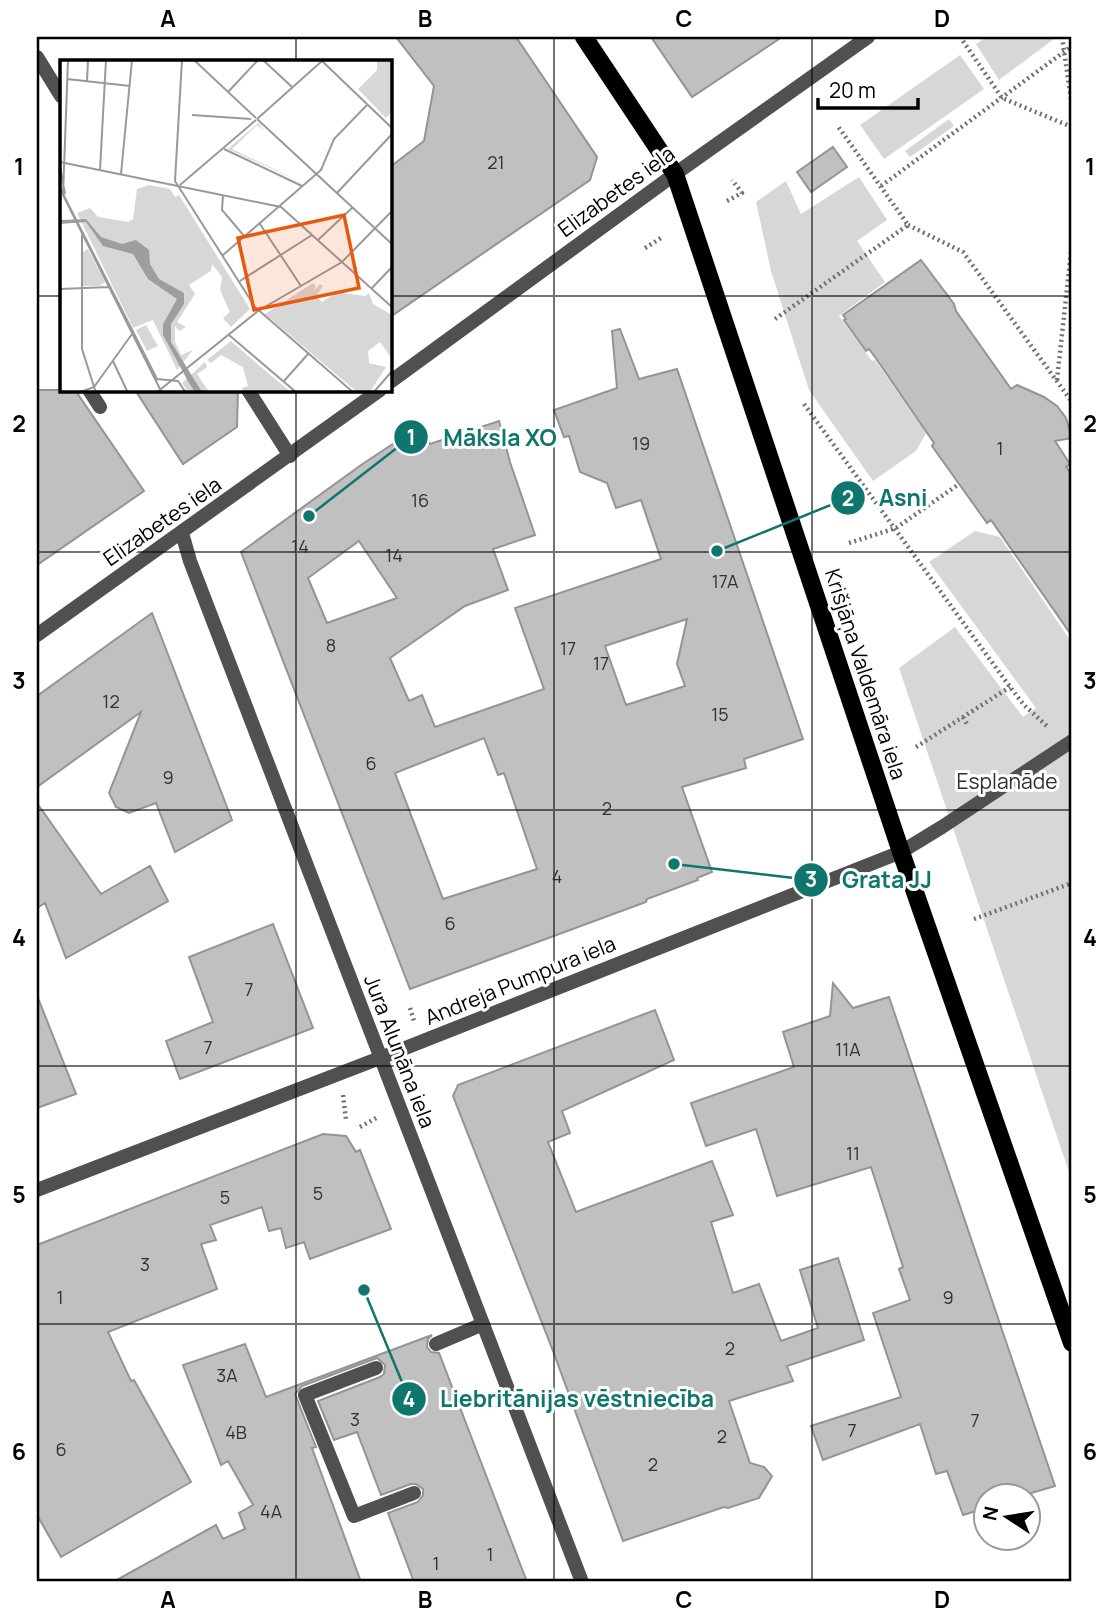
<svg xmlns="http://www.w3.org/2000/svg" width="1109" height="1619" font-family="Manrope,sans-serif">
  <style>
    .green { fill: #d7d7d7 }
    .building { fill: #c0c0c0; stroke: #949494; stroke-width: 2; fill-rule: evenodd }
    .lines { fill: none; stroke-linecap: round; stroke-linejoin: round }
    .path { stroke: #727272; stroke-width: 4.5; stroke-dasharray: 2 3.5; stroke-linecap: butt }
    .lane { stroke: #505050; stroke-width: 14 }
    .street { stroke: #505050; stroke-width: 14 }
    .primary { stroke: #000; stroke-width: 18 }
    .grid { fill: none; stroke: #000; stroke-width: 2; stroke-opacity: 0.55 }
    .labels { text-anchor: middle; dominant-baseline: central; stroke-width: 6; stroke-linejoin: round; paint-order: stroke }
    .number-label { font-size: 18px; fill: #303030 }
    .street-label { font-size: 21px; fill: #000; stroke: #fff }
    .park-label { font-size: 21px; fill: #2e2e2e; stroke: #fff }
    .inset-road { fill: none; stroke: #999; stroke-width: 2 }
    .view { fill: #e8590c; fill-opacity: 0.15; stroke: #e8590c; stroke-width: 3.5 }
    .inset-edge { fill: none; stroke: #000; stroke-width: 3.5 }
    .leader { fill: none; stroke: #0f766e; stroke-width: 2.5 }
    .callout-dot { fill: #0f766e; stroke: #fff; stroke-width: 2.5 }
    .mark-label { font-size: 21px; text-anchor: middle; font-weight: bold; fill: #fff }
    .callout-label { font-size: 23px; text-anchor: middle; font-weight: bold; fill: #0f766e; stroke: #fff; stroke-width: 6; stroke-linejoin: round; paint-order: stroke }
    .neatline { fill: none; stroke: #000; stroke-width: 2.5 }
    .grid-label { font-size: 23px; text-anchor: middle; font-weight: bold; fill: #000 }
  </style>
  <rect width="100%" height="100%" fill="#fff"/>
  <path class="green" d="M986,37H1054V39L999,80L976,44Z
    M960,55L984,89L884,159L860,125Z
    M949,119L954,126L910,157L905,151Z
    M859,177L887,220L857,241L885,282L839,316L872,361L875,360L926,433L916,451L873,481L809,390L771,271L756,202L786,181L801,214Z
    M975,531L1000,537L1072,643V1181L899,668L955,627L1023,717L1036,708L929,562Z"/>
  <path class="building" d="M396,37H516L597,157L590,180L390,317V167L424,141L434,86Z
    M651,37H782L692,97Z
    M833,147L847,167L811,192L797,172Z
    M921,260L954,304L956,311L1011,389L1017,385L1044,397L1057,406L1066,418L1072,438L1055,441L1070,464L1066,467L1072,475V636L991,520L987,523L932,446L934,443L875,357L869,349L866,351L844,320L846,319L843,315Z
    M620,329L639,379L677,369L803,739L744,759L746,768L682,787L712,872L697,878L698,880L647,899L646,902L410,989L241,552L361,465L423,424L430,444L499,421L510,462L535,535L493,549L508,590L465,606L390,658L409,701L422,695L435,727L544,689L515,608L661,559L641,500L616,508L607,483L580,472L569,436L564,437L554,410L617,388L612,331ZM359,541L397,598L327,623L308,578ZM687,619L677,664L685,686L626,705L605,646ZM484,738L498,775L504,773L537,869L443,899L395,773Z
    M37,390H75L144,491L37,565Z
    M135,390H238L237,427L183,464Z
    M152,613L232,820L175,852L156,803L129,813L116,807L109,793L141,712L37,787V696Z
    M37,803L101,894L150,866L168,901L66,958L45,903L37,908Z
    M273,924L313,1028L180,1079L166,1041L213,1022L189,957Z
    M833,983L853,1008L889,997L1055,1486L1021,1496H986V1508L963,1515L947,1471L936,1474L920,1424L823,1460L811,1426L901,1397L873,1313L910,1300L899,1269L903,1267L871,1167L777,1196L756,1129L706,1146L691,1103L794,1067L783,1032L830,1016Z
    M38,998L76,1094L37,1108V999Z
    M655,1010L674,1060L562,1111L570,1133L548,1142L576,1212L712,1161L733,1215L711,1222L733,1293L759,1284L781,1341L818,1328L800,1270L838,1258L864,1340L787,1366L793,1381L729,1401L750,1463L764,1467L772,1476L759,1498L728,1508L724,1507L623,1541L553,1351L453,1096L458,1085Z
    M323,1134L346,1136L356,1152L360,1150L391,1229L310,1259L304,1242L286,1248L281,1228L269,1231L262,1207L210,1225L216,1240L201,1244L217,1289L108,1332L131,1381L134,1380L191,1482L61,1557L37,1515V1245Z
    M432,1335L428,1339L427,1347L431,1352L439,1353L527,1582H414L388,1513L418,1502L423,1495V1489L416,1484H411L381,1495L357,1432L334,1440L318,1401L380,1377L384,1374L385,1365L377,1358L302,1386L295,1394L316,1447L312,1448L361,1582H113L216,1525L223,1539L245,1529L239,1513L253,1505L228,1461L221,1465L183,1365L245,1344L266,1397Z"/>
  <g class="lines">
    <path class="path" d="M1062,37L1072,106
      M963,41L1002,98L1072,127
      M881,186L1072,46
      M727,201L742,193L732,180
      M908,225L963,252L1072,402
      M645,248L661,238
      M775,319L908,225L837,125
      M1057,380L1072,243
      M804,404L1010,687L1024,705L1049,728
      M849,543L896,528L959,484
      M963,717L968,726
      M916,747L1010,687
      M974,919L1072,883
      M410,1008L414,1021
      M343,1095L346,1120
      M360,1127L378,1117
      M1071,1196H1072"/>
    <path class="lane" d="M89,390L100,407
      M901,852L942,827L1072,741
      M436,1344L483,1324
      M376,1368L305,1395L354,1516L414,1493"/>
    <path class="street" d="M37,57L61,96
      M390,382L675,174L868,37
      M248,390L290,456
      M182,533L190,561L582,1582
      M37,635L380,390
      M37,1190L380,1058L901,852"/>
    <path class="primary" d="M584,37L675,174L901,852L1072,1343"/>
  </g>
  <path class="grid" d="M296,37V61M554,37V1582M812,37V1582M37,296H61M390,296H1072M296,390V1582M37,552H1072M37,810H1072M37,1066H1072M37,1324H1072"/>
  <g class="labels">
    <g class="number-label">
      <text x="496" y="162">21</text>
      <text x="641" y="443">19</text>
      <text x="1000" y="448">1</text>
      <text x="420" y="500">16</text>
      <text x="300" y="546">14</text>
      <text x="394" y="555">14</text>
      <text x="725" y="581">17A</text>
      <text x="331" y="645">8</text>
      <text x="568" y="648">17</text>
      <text x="601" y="663">17</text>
      <text x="111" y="701">12</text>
      <text x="720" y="714">15</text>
      <text x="371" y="763">6</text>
      <text x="168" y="777">9</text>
      <text x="607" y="808">2</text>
      <text x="557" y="876">4</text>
      <text x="450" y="923">6</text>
      <text x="249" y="989">7</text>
      <text x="208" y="1047">7</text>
      <text x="848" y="1049">11A</text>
      <text x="853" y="1153">11</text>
      <text x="318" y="1193">5</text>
      <text x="225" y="1197">5</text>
      <text x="145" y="1264">3</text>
      <text x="60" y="1297">1</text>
      <text x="948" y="1297">9</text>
      <text x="730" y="1348">2</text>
      <text x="227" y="1375">3A</text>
      <text x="355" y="1419">3</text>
      <text x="975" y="1420">7</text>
      <text x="852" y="1430">7</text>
      <text x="236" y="1432">4B</text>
      <text x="722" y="1436">2</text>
      <text x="61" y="1449">6</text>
      <text x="653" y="1464">2</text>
      <text x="271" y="1511">4A</text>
      <text x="490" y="1554">1</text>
      <text x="436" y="1563">1</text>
    </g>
    <g class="street-label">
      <text transform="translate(616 191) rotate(-36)">Elizabetes iela</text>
      <text transform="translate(162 521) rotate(-35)">Elizabetes iela</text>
      <text transform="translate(866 674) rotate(72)">Krišjāņa Valdemāra iela</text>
      <text transform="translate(520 980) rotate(-22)">Andreja Pumpura iela</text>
      <text transform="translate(400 1051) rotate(69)">Jura Alunāna iela</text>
    </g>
    <g class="park-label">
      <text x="1007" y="781">Esplanāde</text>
    </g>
  </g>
  <g transform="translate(60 60)">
    <rect width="332" height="332" fill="#fff"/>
    <path d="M317,0H332V52L326,58L298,29L317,10ZM198,63L205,71L197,65L172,89L241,122L168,89ZM89,125L110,129L115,137L119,135L190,249L171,267L163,258L170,252L160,230L162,217L152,204L151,211L129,225L135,234L117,262L126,267L119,271L115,266V282L121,295L133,290L117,310L93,260L73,268L17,153L30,148L38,157L68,162L73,159L77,129ZM28,189L45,222L39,226H22L23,192ZM253,223L256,226L252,233L260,224L263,226L256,236L262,242L277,232L305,236L309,233L313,244L332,255V299L320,282L308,291L309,303L326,307L310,332H297L205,254ZM86,265L98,286L87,291L76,270ZM171,281L202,308L231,332H183L182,328L188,326L183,307L161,295L151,303L147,300ZM145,302L147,307L137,314L149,332H128L122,323Z" fill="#d7d7d7"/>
    <path d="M26,159L41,177L62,184L76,180L89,190L90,204L99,219L124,233V244L111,264V282L142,332H135L129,323L103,275V264L117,239L88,219L73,194L43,186L26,162L0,164V160Z" fill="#9e9e9e"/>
    <path class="inset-road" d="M8,0L3,135L102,333M122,0L115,121L195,247L294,333M134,0L196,58M203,0L232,27M262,1L333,69M7,19L70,26M27,22L28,0M168,32L198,0M132,55L191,59M197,59L333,185M197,59L262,1M164,89L242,126M0,102L221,147L333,248M0,107L5,134M40,110L46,0M61,114L72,0M120,125L196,60M0,128L97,319L118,321L126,333M277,133L333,73M163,135L162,150L185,177M200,164L241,226M22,173V289L36,333M258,180L292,148M163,195L261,110L274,79L307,45M180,221L252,175M0,229L50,227M311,229L333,206M169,275L237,333M53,301L68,333M224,321L248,294M18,333L34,327L72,274M96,333L198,251L282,202L333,150M313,333L333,310"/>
    <path class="view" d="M284,155L299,228L194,250L178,178Z"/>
    <rect width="332" height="332" class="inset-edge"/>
  </g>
  <path class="leader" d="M309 516L411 437M717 551L848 498M674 864L811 880M364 1290L409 1399"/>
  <g class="callout-dot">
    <circle cx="309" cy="516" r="7"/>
    <circle cx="717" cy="551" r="7"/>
    <circle cx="674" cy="864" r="7"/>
    <circle cx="364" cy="1290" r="7"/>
    <circle cx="411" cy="437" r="18"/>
    <circle cx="848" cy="498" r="18"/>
    <circle cx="811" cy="880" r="18"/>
    <circle cx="409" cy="1399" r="18"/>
  </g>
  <g class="mark-label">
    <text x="411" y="445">1</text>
    <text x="848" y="506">2</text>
    <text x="811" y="887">3</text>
    <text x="409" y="1407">4</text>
  </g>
  <g class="callout-label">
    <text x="500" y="446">Māksla XO</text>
    <text x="903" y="506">Asni</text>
    <text x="887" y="888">Grata JJ</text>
    <text x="577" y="1407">Liebritānijas vēstniecība</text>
  </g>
  <rect width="1109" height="1619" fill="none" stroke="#ffffff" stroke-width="77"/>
  <g transform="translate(1007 1517) rotate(282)"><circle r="33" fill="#ffffff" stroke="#999999" stroke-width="2"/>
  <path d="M0-5L12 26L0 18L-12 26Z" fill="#000000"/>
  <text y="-10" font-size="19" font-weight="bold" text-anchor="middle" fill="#000000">N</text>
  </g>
  <path d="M818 98v10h100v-10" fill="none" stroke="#000000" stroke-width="3.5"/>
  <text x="829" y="98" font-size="21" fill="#000000" stroke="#ffffff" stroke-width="5" paint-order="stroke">20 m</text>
  <rect x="38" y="38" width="1032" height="1542" class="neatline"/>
  <g class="grid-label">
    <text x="168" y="27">A</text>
    <text x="425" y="27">B</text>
    <text x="684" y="27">C</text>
    <text x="942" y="27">D</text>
    <text x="19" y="175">1</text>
    <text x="1090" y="175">1</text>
    <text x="19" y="432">2</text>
    <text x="1090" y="432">2</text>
    <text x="19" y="689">3</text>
    <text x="1090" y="689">3</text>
    <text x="19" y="946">4</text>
    <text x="1090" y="946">4</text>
    <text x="19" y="1203">5</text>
    <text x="1090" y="1203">5</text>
    <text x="19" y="1460">6</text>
    <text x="1090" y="1460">6</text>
    <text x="168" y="1608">A</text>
    <text x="425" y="1608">B</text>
    <text x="684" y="1608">C</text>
    <text x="942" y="1608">D</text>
  </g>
</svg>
